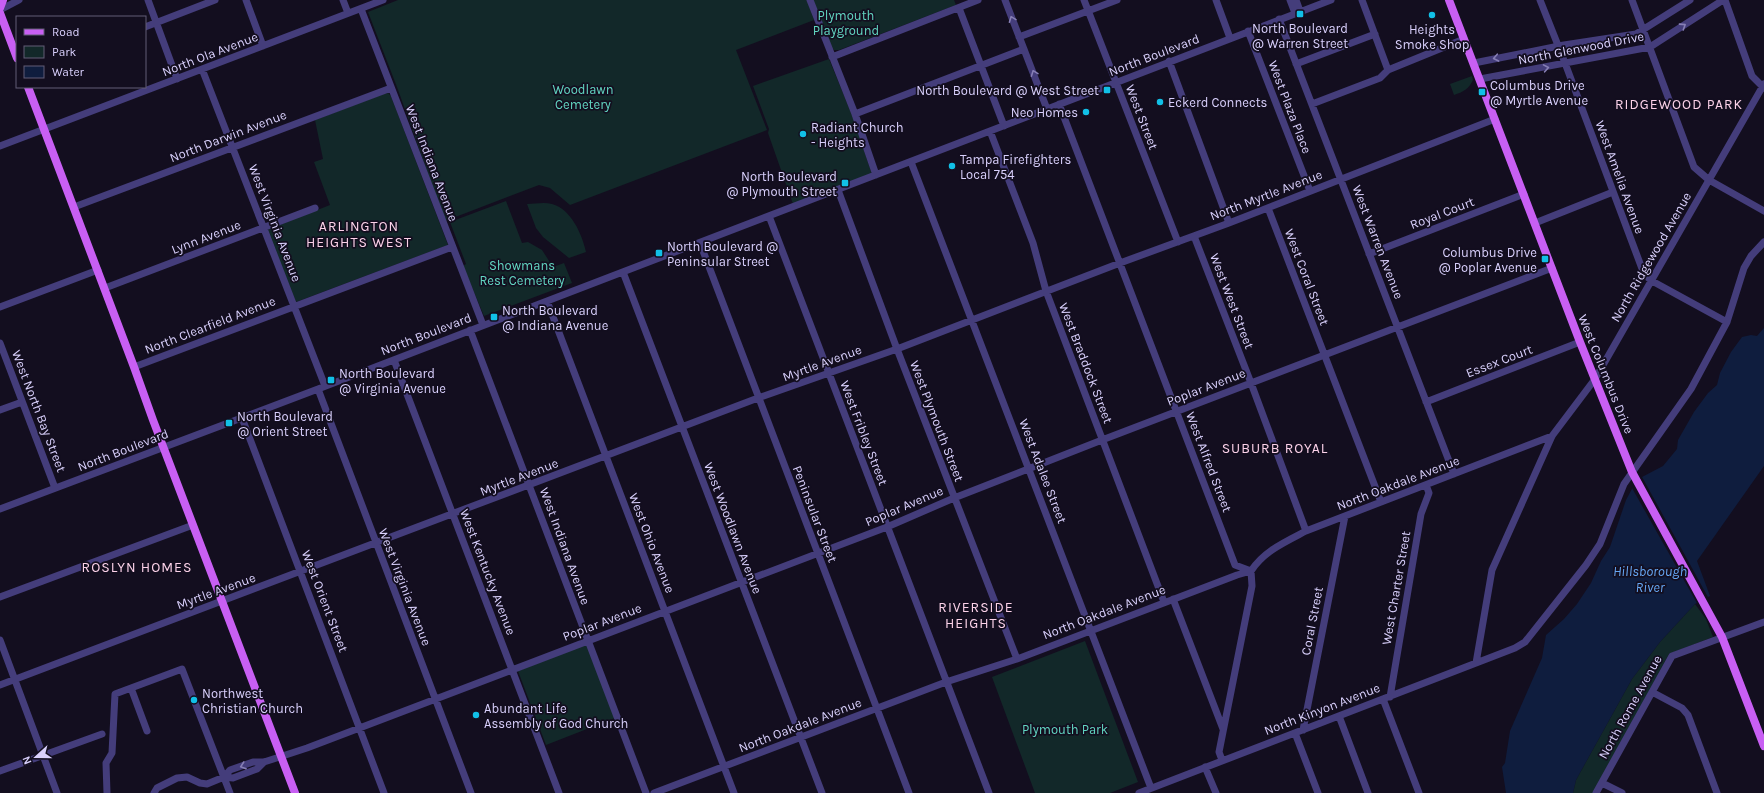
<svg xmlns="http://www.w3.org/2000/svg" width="1764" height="793" font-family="Karla,sans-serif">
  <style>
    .green { fill: #122829 }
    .water { fill: #0f1d3e }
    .pier { fill: #130e1f }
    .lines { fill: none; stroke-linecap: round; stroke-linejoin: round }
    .minor { stroke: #443d7b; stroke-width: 7 }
    .major { stroke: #c85ff3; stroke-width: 8 }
    .oneway { stroke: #877fb5 }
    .poi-dot { fill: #11c0e7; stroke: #130e1f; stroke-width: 1.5 }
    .labels { text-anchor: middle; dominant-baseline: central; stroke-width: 3.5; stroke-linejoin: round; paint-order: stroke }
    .park-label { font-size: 13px; fill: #62d6c2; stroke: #130e1f }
    .poi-label { font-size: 13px; fill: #d9d0fc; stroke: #130e1f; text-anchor: start }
    .street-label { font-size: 13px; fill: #d9d0fc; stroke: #130e1f }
    .neighbourhood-label { font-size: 14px; letter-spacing: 1px; fill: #fcd2e9; stroke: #130e1f }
    .water-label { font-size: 14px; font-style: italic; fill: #66a7f4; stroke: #130e1f }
  </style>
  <rect width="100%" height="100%" fill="#130e1f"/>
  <path class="green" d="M398,0H807L814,20L736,50L767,130L570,205L550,188L539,185L445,221L397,87L368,12Z
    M813,0H954L956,5L839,50H834L830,46Z
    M829,59L852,115L872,174L793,204L768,133L769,129L753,86Z
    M1472,76L1473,80C1469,89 1463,92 1454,95L1450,84Z
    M388,93L391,96L448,245L296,302L267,230L330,205L314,162L323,159L315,120L383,94Z
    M506,201L522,243L528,242L542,250L553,267L564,263L572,283L484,316L463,266L466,264L450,222Z
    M527,204C535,204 544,202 552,204C571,209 582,234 586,252L569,258L543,237L536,228Z
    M1695,604L1706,619L1713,637L1669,654L1593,793H1573L1576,780L1632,679L1660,642Z
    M1085,641L1138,782L1110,793H1035L992,677Z
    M587,644L615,718L546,745L518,671Z"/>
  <path class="water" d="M1764,328V466L1697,561L1710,596L1695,604L1660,642L1632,679L1576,780L1573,793H1506L1502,767L1505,763L1510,731L1542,658L1546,635L1564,619L1577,604L1591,583L1601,561L1610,547L1626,500L1633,487L1642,477L1663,466L1677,449L1678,440L1694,412L1708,393L1717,385L1720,373L1731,352L1742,337L1751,335L1757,336Z"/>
  <path class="pier" d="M1641,475L1709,599L1698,605L1632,488Z"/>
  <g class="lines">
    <path class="minor" d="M148,0L177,79
      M246,0L263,46
      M343,0L348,13
      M810,0L855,114L876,175
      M1005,0L1047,109
      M1084,0L1178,242
      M1216,0L1230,38
      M1290,0L1295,13
      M1296,0L1300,11
      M1362,0L1388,70
      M1540,0L1565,63L1644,274L1652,281L1727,322
      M1632,0L1694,167L1709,180L1764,211
      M1725,0L1752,76L1764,88
      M959,8L1004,126
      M361,9L483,325
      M0,10L19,0
      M1279,19L1454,474
      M145,27L215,0
      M1248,31L1310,191
      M1019,37L1117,0
      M832,57L978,0
      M1169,61L1229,223
      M1474,63L1564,45L1636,34L1690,0
      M1296,64L1375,34
      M202,69L325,386
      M1480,79L1650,47L1723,0
      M1059,104L1235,565L1251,571L1252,586L1219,752L1222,760
      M1312,104L1380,78L1388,70L1464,39
      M855,114L1024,49
      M990,131L1033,243L1046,291L1164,602
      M0,146L383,0
      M911,162L1151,788
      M838,190L897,349L1017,659
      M74,207L391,88
      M1268,208L1381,502
      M769,216L989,793
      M1535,223L1613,192
      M1194,236L1251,383L1306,531
      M700,243L909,793
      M1369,254L1524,194
      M623,272L822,793
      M105,288L315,208
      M547,301L734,793
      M0,307L98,270
      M470,330L646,793
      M0,343L55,488
      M394,360L559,793
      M134,367L452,247
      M318,389L471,793
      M1426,402L1580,342
      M0,410L22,402
      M242,418L384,793
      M0,509L318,389L1331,0
      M0,597L193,525
      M1173,599L1223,729
      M0,640L57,793
      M1476,663L1492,570L1552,436L1595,379L1764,84
      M0,685L758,398L897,349L1120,263L1229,223L1495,119
      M131,688L147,731
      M1652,692L1682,708L1688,715L1717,793
      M1390,697L1421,514L1429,493L1426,485
      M1383,699L1419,793
      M1339,716L1368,793
      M1303,730L1345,516
      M1295,733L1318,793
      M1205,767L1216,793
      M0,771L102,734
      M224,777L230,770L253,762H264L307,748L887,527L954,498L1102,440L1552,268
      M1602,783L1622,793
      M107,793L106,763L112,753L115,694L182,669L230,793
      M154,793L157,788L177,778L187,777L200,783L207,784L224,777L233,778L257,769L264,762
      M654,793L946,682L1017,659L1237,575L1251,571C1264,551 1285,542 1306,531L1552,436
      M1139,793L1515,648L1525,642L1586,565L1600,544L1624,484L1691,389L1727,322L1744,268L1751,256L1764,242
      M1596,793L1672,656L1764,622"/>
    <path class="major" d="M1449,0L1580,342L1632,472L1722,637L1764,746
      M0,8L3,0
      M0,13L17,58
      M28,87L134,367L153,420L295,793"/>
  </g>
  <defs><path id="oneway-chevron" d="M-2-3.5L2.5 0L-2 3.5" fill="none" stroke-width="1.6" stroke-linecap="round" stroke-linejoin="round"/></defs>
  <g class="oneway">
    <use href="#oneway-chevron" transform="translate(1012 19) rotate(-111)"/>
    <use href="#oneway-chevron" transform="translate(1683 26) rotate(-33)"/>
    <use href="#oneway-chevron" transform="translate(1496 58) rotate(169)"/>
    <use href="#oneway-chevron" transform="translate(1546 68) rotate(-10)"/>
    <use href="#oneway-chevron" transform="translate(1034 73) rotate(-111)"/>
    <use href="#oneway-chevron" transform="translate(243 766) rotate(161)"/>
  </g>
  <g class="poi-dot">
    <rect x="1296" y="10" width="8" height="8" rx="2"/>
    <circle cx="1432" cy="15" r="4"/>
    <rect x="1103" y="86" width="8" height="8" rx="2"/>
    <rect x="1478" y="88" width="8" height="8" rx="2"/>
    <circle cx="1160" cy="102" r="4"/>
    <circle cx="1086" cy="112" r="4"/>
    <circle cx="803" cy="134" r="4"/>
    <circle cx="952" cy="166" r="4"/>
    <rect x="841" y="179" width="8" height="8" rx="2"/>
    <rect x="655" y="249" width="8" height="8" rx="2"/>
    <rect x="1541" y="255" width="8" height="8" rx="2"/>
    <rect x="490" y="313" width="8" height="8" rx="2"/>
    <rect x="327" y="376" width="8" height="8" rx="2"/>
    <rect x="225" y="419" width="8" height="8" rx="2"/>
    <circle cx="194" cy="700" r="4"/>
    <circle cx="476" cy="715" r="4"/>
  </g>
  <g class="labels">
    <g class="park-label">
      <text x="846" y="15">Plymouth<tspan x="846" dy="15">Playground</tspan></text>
      <text x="583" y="89">Woodlawn<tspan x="583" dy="15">Cemetery</tspan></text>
      <text x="522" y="265">Showmans<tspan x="522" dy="15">Rest Cemetery</tspan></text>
      <text x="1065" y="729">Plymouth Park</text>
    </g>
    <g class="poi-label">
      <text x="1300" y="28" text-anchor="middle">North Boulevard<tspan x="1300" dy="15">@ Warren Street</tspan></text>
      <text x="1432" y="29" text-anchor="middle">Heights<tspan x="1432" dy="15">Smoke Shop</tspan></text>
      <text x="1490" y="85">Columbus Drive<tspan x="1490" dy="15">@ Myrtle Avenue</tspan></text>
      <text x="1099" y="90" text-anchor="end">North Boulevard @ West Street</text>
      <text x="1168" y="102">Eckerd Connects</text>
      <text x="1078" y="112" text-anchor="end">Neo Homes</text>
      <text x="811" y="127">Radiant Church<tspan x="811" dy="15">- Heights</tspan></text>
      <text x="960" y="159">Tampa Firefighters<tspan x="960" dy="15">Local 754</tspan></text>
      <text x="837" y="176" text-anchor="end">North Boulevard<tspan x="837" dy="15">@ Plymouth Street</tspan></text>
      <text x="667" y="246">North Boulevard @<tspan x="667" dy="15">Peninsular Street</tspan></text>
      <text x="1537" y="252" text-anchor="end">Columbus Drive<tspan x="1537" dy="15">@ Poplar Avenue</tspan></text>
      <text x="502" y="310">North Boulevard<tspan x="502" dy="15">@ Indiana Avenue</tspan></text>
      <text x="339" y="373">North Boulevard<tspan x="339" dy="15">@ Virginia Avenue</tspan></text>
      <text x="237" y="416">North Boulevard<tspan x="237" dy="15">@ Orient Street</tspan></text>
      <text x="202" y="693">Northwest<tspan x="202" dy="15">Christian Church</tspan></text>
      <text x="484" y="708">Abundant Life<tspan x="484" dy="15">Assembly of God Church</tspan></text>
    </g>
    <g class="street-label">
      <text transform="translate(1581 48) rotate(-11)">North Glenwood Drive</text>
      <text transform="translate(210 54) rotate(-21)">North Ola Avenue</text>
      <text transform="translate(1154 55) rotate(-21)">North Boulevard</text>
      <text transform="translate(1290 107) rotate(69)">West Plaza Place</text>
      <text transform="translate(1142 117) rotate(69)">West Street</text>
      <text transform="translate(228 136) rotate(-21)">North Darwin Avenue</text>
      <text transform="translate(432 163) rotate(69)">West Indiana Avenue</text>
      <text transform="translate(1620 177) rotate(70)">West Amelia Avenue</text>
      <text transform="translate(1266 195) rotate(-21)">North Myrtle Avenue</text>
      <text transform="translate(1442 213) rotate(-21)">Royal Court</text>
      <text transform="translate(275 223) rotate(69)">West Virginia Avenue</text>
      <text transform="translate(206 237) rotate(-21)">Lynn Avenue</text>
      <text transform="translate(1378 242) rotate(69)">West Warren Avenue</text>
      <text transform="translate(1651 257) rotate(-60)">North Ridgewood Avenue</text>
      <text transform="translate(1307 277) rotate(69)">West Coral Street</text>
      <text transform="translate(1232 301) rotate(69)">West West Street</text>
      <text transform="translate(210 325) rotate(-21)">North Clearfield Avenue</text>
      <text transform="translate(426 334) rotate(-21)">North Boulevard</text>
      <text transform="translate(1499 361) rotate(-21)">Essex Court</text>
      <text transform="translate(822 363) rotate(-20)">Myrtle Avenue</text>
      <text transform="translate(1086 363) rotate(69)">West Braddock Street</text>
      <text transform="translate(1606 374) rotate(68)">West Columbus Drive</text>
      <text transform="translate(1206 387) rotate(-21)">Poplar Avenue</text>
      <text transform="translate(39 411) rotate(69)">West North Bay Street</text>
      <text transform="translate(937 421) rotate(69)">West Plymouth Street</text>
      <text transform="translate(864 433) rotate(69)">West Fribley Street</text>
      <text transform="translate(123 450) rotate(-21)">North Boulevard</text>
      <text transform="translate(1209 462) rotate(69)">West Alfred Street</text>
      <text transform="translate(1043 471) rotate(69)">West Adalee Street</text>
      <text transform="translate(519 477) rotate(-21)">Myrtle Avenue</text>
      <text transform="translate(1398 483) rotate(-21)">North Oakdale Avenue</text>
      <text transform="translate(904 506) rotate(-23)">Poplar Avenue</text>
      <text transform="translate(815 514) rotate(69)">Peninsular Street</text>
      <text transform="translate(733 528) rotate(69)">West Woodlawn Avenue</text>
      <text transform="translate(652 543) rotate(69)">West Ohio Avenue</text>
      <text transform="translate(565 546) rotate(70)">West Indiana Avenue</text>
      <text transform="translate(488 572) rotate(69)">West Kentucky Avenue</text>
      <text transform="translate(405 587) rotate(69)">West Virginia Avenue</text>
      <text transform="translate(1396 588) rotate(-80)">West Charter Street</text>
      <text transform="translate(216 591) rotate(-20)">Myrtle Avenue</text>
      <text transform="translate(325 601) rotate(69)">West Orient Street</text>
      <text transform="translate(1104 612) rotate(-21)">North Oakdale Avenue</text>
      <text transform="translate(1312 621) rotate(-79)">Coral Street</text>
      <text transform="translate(602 622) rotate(-21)">Poplar Avenue</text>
      <text transform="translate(1630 707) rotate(-61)">North Rome Avenue</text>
      <text transform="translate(1322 709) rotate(-21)">North Kinyon Avenue</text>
      <text transform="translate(800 725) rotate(-21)">North Oakdale Avenue</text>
    </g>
    <g class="neighbourhood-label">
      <text x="1679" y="104">RIDGEWOOD PARK</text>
      <text x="359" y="226">ARLINGTON<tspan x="359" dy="16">HEIGHTS WEST</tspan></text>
      <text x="1275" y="448">SUBURB ROYAL</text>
      <text x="137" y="567">ROSLYN HOMES</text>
      <text x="976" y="607">RIVERSIDE<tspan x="976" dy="16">HEIGHTS</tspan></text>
    </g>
    <g class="water-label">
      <text x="1650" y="571">Hillsborough<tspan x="1650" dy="16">River</tspan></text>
    </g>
  </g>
  <rect x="16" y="16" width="130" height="72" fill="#130e1f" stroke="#625c77"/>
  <rect x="24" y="29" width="20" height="6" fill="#c85ff3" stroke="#625c77"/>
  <text x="52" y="36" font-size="12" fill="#d9d0fc">Road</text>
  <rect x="24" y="46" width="20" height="12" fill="#122829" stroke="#625c77"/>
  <text x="52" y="56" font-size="12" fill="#d9d0fc">Park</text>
  <rect x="24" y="66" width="20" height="12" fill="#0f1d3e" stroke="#625c77"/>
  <text x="52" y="76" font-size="12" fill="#d9d0fc">Water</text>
  <g transform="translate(36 757) rotate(249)" stroke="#130e1f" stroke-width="3" paint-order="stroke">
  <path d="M0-3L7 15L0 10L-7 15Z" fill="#d9d0fc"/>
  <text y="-6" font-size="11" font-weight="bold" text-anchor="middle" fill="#d9d0fc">N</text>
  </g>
</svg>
